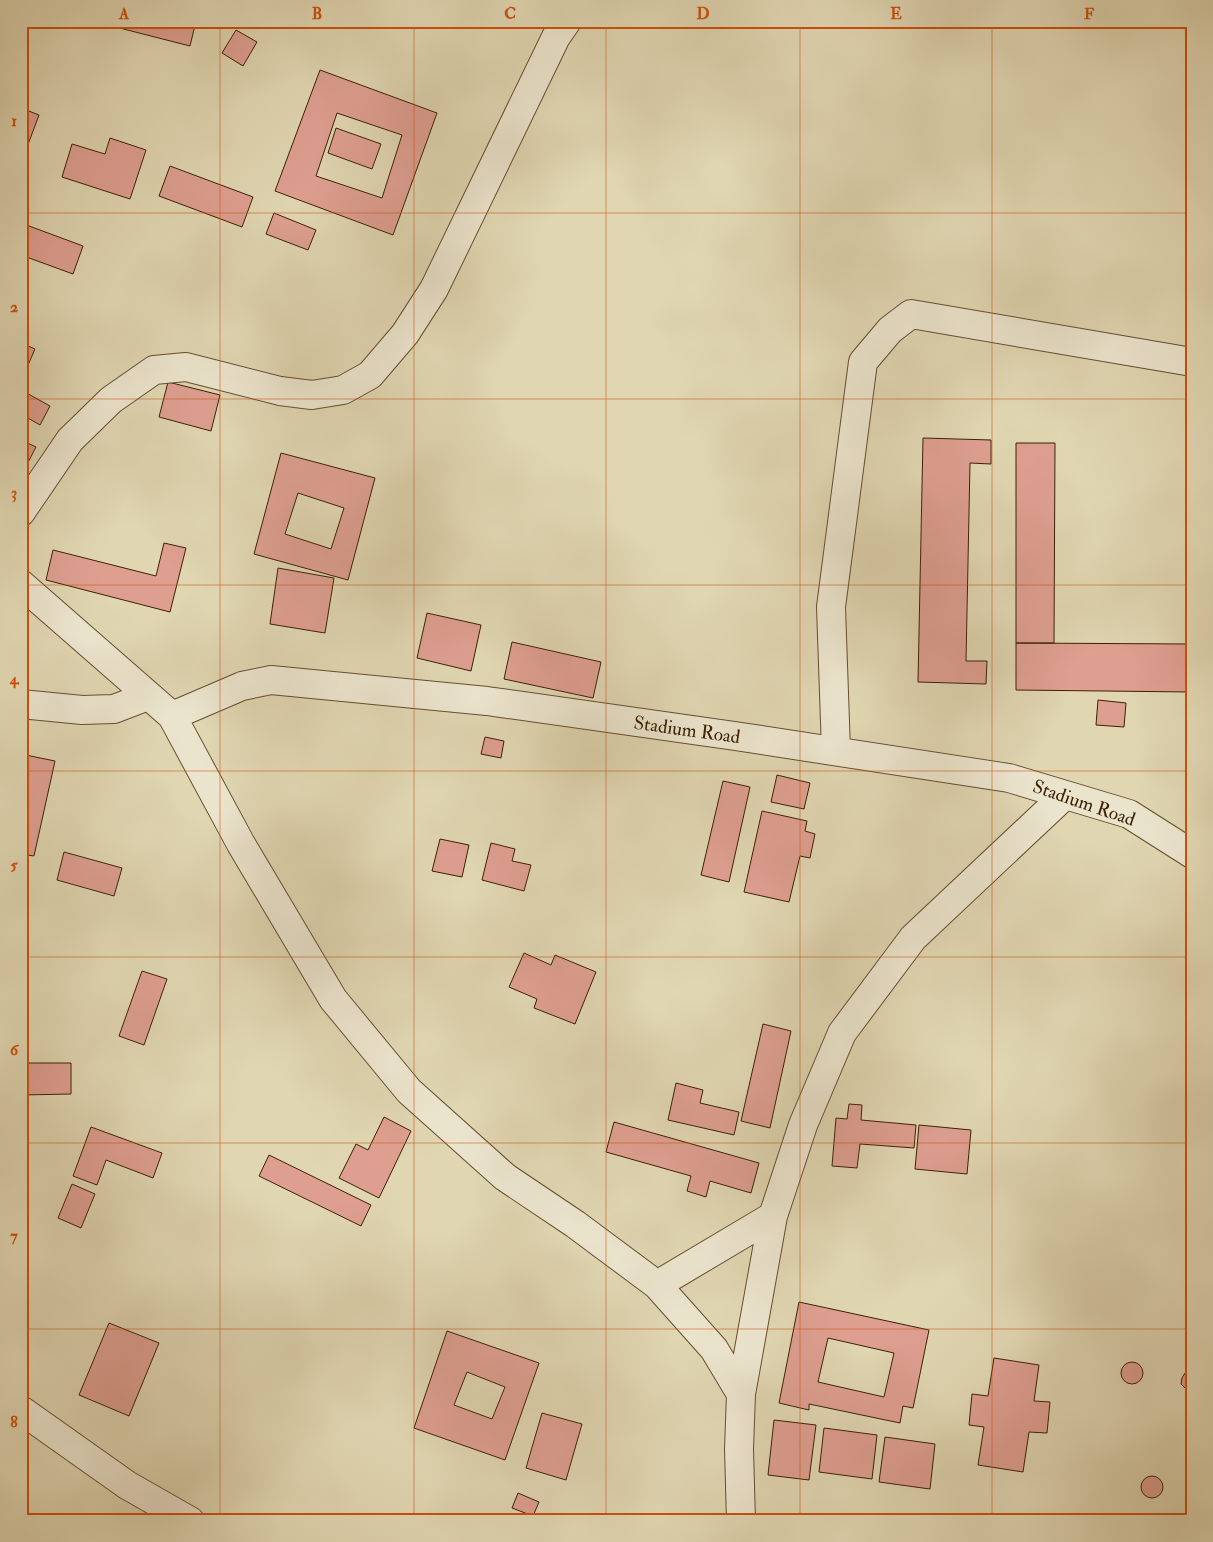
<svg xmlns="http://www.w3.org/2000/svg" width="1213" height="1542" font-family="'IM FELL Double Pica',serif">
  <style>
    .building { fill: #de9f91; stroke: #3c2003; fill-rule: evenodd }
    .lines { fill: none; stroke-linecap: round; stroke-linejoin: round }
    .minor-casing { stroke: #654e2f; stroke-width: 30 }
    .minor { stroke: #ebe4cd; stroke-width: 28 }
    .grid { fill: none; stroke: #ce500b; stroke-width: 1; stroke-opacity: 0.55 }
    .labels { text-anchor: middle; dominant-baseline: central; stroke-width: 4; stroke-linejoin: round; paint-order: stroke }
    .street-label { font-size: 19px; fill: #3c2003; stroke: #ebe4cd }
    .neatline { fill: none; stroke: #ce500b; stroke-width: 2 }
    .grid-label { font-size: 16px; text-anchor: middle; font-weight: bold; fill: #ce500b }
  </style>
  <rect width="100%" height="100%" fill="#e0d6b2"/>
  <filter id="stains"><feTurbulence type="fractalNoise" baseFrequency=".004" numOctaves="4"/><feColorMatrix values="0 0 0 0 .2 0 0 0 0 .09 0 0 0 0 .02 0 0 0 .5 -.17"/></filter>
  <radialGradient id="worn" r=".72"><stop offset=".6" stop-color="#630" stop-opacity="0"/><stop offset="1" stop-color="#630" stop-opacity=".3"/></radialGradient>
  <path class="building" d="M101,21H196L190,46L100,23Z
    M236,30L257,42L243,66L222,53Z
    M320,70L437,113L393,235L275,191ZM337,113L402,135L382,198L316,176Z
    M21,108L39,115L27,147L21,145Z
    M336,128L381,144L372,169L328,153Z
    M110,138L146,150L130,199L62,177L72,144L105,154Z
    M170,166L253,197L242,227L159,196Z
    M274,213L316,230L308,250L266,234Z
    M21,223L83,246L73,274L21,255Z
    M21,343L35,349L28,365L21,362Z
    M168,382L220,395L211,431L159,417Z
    M21,390L50,406L40,425L21,414Z
    M923,438L991,440V464L970,463L966,661H987L986,684L918,682Z
    M21,440L36,447L21,476Z
    M1016,443H1055L1054,643H1016Z
    M281,453L375,478L348,580L254,554ZM298,493L344,508L331,549L285,534Z
    M164,543L186,548L170,612L46,580L53,550L156,576Z
    M278,568L334,578L325,633L270,624Z
    M427,613L481,625L471,671L417,658Z
    M512,642L601,662L593,698L504,679Z
    M1016,643L1192,644V692L1016,690Z
    M1098,700L1126,703L1124,727L1096,725Z
    M485,737L504,741L501,758L481,754Z
    M21,754L55,761L34,856L21,854Z
    M777,775L810,783L804,809L771,802Z
    M723,781L750,787L729,882L701,875Z
    M762,811L807,821L805,831L815,834L810,858L800,856L789,902L744,892Z
    M440,839L469,845L462,877L432,871Z
    M491,843L515,849L512,861L531,865L524,891L482,880Z
    M64,852L122,868L114,896L57,880Z
    M524,953L551,965L555,955L596,972L575,1024L534,1008L537,999L509,987Z
    M142,971L167,979L144,1045L119,1036Z
    M763,1024L791,1031L770,1128L741,1121Z
    M21,1063H71V1094L21,1095Z
    M676,1083L703,1090L700,1103L739,1112L734,1135L668,1120Z
    M849,1104L862,1105L861,1120L916,1125L914,1148L860,1144L857,1168L832,1166L836,1118L847,1119Z
    M384,1117L411,1131L379,1198L339,1178L356,1144L368,1150Z
    M614,1122L759,1163L751,1193L710,1181L706,1197L687,1191L691,1176L606,1152Z
    M919,1125L971,1130L967,1174L915,1169Z
    M91,1127L162,1153L153,1178L106,1160L97,1185L73,1176Z
    M269,1155L371,1205L361,1226L259,1176Z
    M72,1184L95,1194L81,1228L58,1218Z
    M799,1302L929,1330L913,1408L903,1406L900,1423L809,1404V1410L779,1403ZM828,1338L894,1353L884,1397L818,1382Z
    M109,1323L159,1343L129,1416L79,1395Z
    M447,1331L539,1363L505,1460L414,1428ZM467,1372L505,1387L492,1419L454,1405Z
    M994,1358L1039,1365L1034,1401L1050,1402L1047,1433L1029,1432L1023,1472L978,1465L984,1427L969,1425L972,1394L988,1396Z
    M1121 1373a11 11 0 1 1 22 0a11 11 0 1 1-22 0Z
    M1191,1371L1192,1390L1191,1391L1185,1388L1181,1384L1182,1378L1185,1373Z
    M542,1413L582,1424L566,1480L526,1468Z
    M774,1420L816,1425L809,1480L768,1475Z
    M824,1428L877,1435L872,1479L819,1472Z
    M885,1437L935,1444L930,1489L879,1482Z
    M1141 1487a11 11 0 1 1 22 0a11 11 0 1 1-22 0Z
    M518,1493L539,1502L533,1516L512,1508Z"/>
  <g class="lines">
    <defs>
      <path id="minor" d="M21,512L70,440L111,400L154,370L186,367L280,391L312,395L343,390L370,375L405,334L434,289L556,37L567,21
        M21,584L172,716L241,844L333,999L409,1091L505,1177L575,1224L657,1285L714,1349L741,1394
        M21,704L82,710L114,709L148,696
        M172,716L242,686L271,680L487,701L735,736L1009,778L1129,814L1192,854
        M836,751L831,607L863,362L890,330L911,314L1192,362
        M657,1285L773,1216
        M21,1410L127,1485L190,1521
        M741,1521L739,1449L741,1394L773,1216L803,1125L842,1033L913,938L1065,795"/>
    </defs>
    <use href="#minor" class="minor-casing"/>
    <use href="#minor" class="minor"/>
  </g>
  <path class="grid" d="M220,21V1521M414,21V1521M606,21V1521M800,21V1521M992,21V1521M21,213H1192M21,399H1192M21,585H1192M21,771H1192M21,957H1192M21,1143H1192M21,1329H1192"/>
  <g class="labels">
    <g class="street-label">
      <text transform="translate(687 730) rotate(8)">Stadium Road</text>
      <text transform="translate(1084 803) rotate(19)">Stadium Road</text>
    </g>
  </g>
  <rect width="1213" height="1542" fill="none" stroke="#e0d6b2" stroke-width="55"/>
  <rect x="28" y="28" width="1158" height="1486" class="neatline"/>
  <g class="grid-label">
    <text x="124" y="19">A</text>
    <text x="317" y="19">B</text>
    <text x="510" y="19">C</text>
    <text x="703" y="19">D</text>
    <text x="896" y="19">E</text>
    <text x="1089" y="19">F</text>
    <text x="14" y="126">1</text>
    <text x="14" y="312">2</text>
    <text x="14" y="498">3</text>
    <text x="14" y="684">4</text>
    <text x="14" y="870">5</text>
    <text x="14" y="1055">6</text>
    <text x="14" y="1241">7</text>
    <text x="14" y="1427">8</text>
  </g>
  <rect width="100%" height="100%" filter="url(#stains)"/>
  <rect width="100%" height="100%" fill="url(#worn)"/>
</svg>
